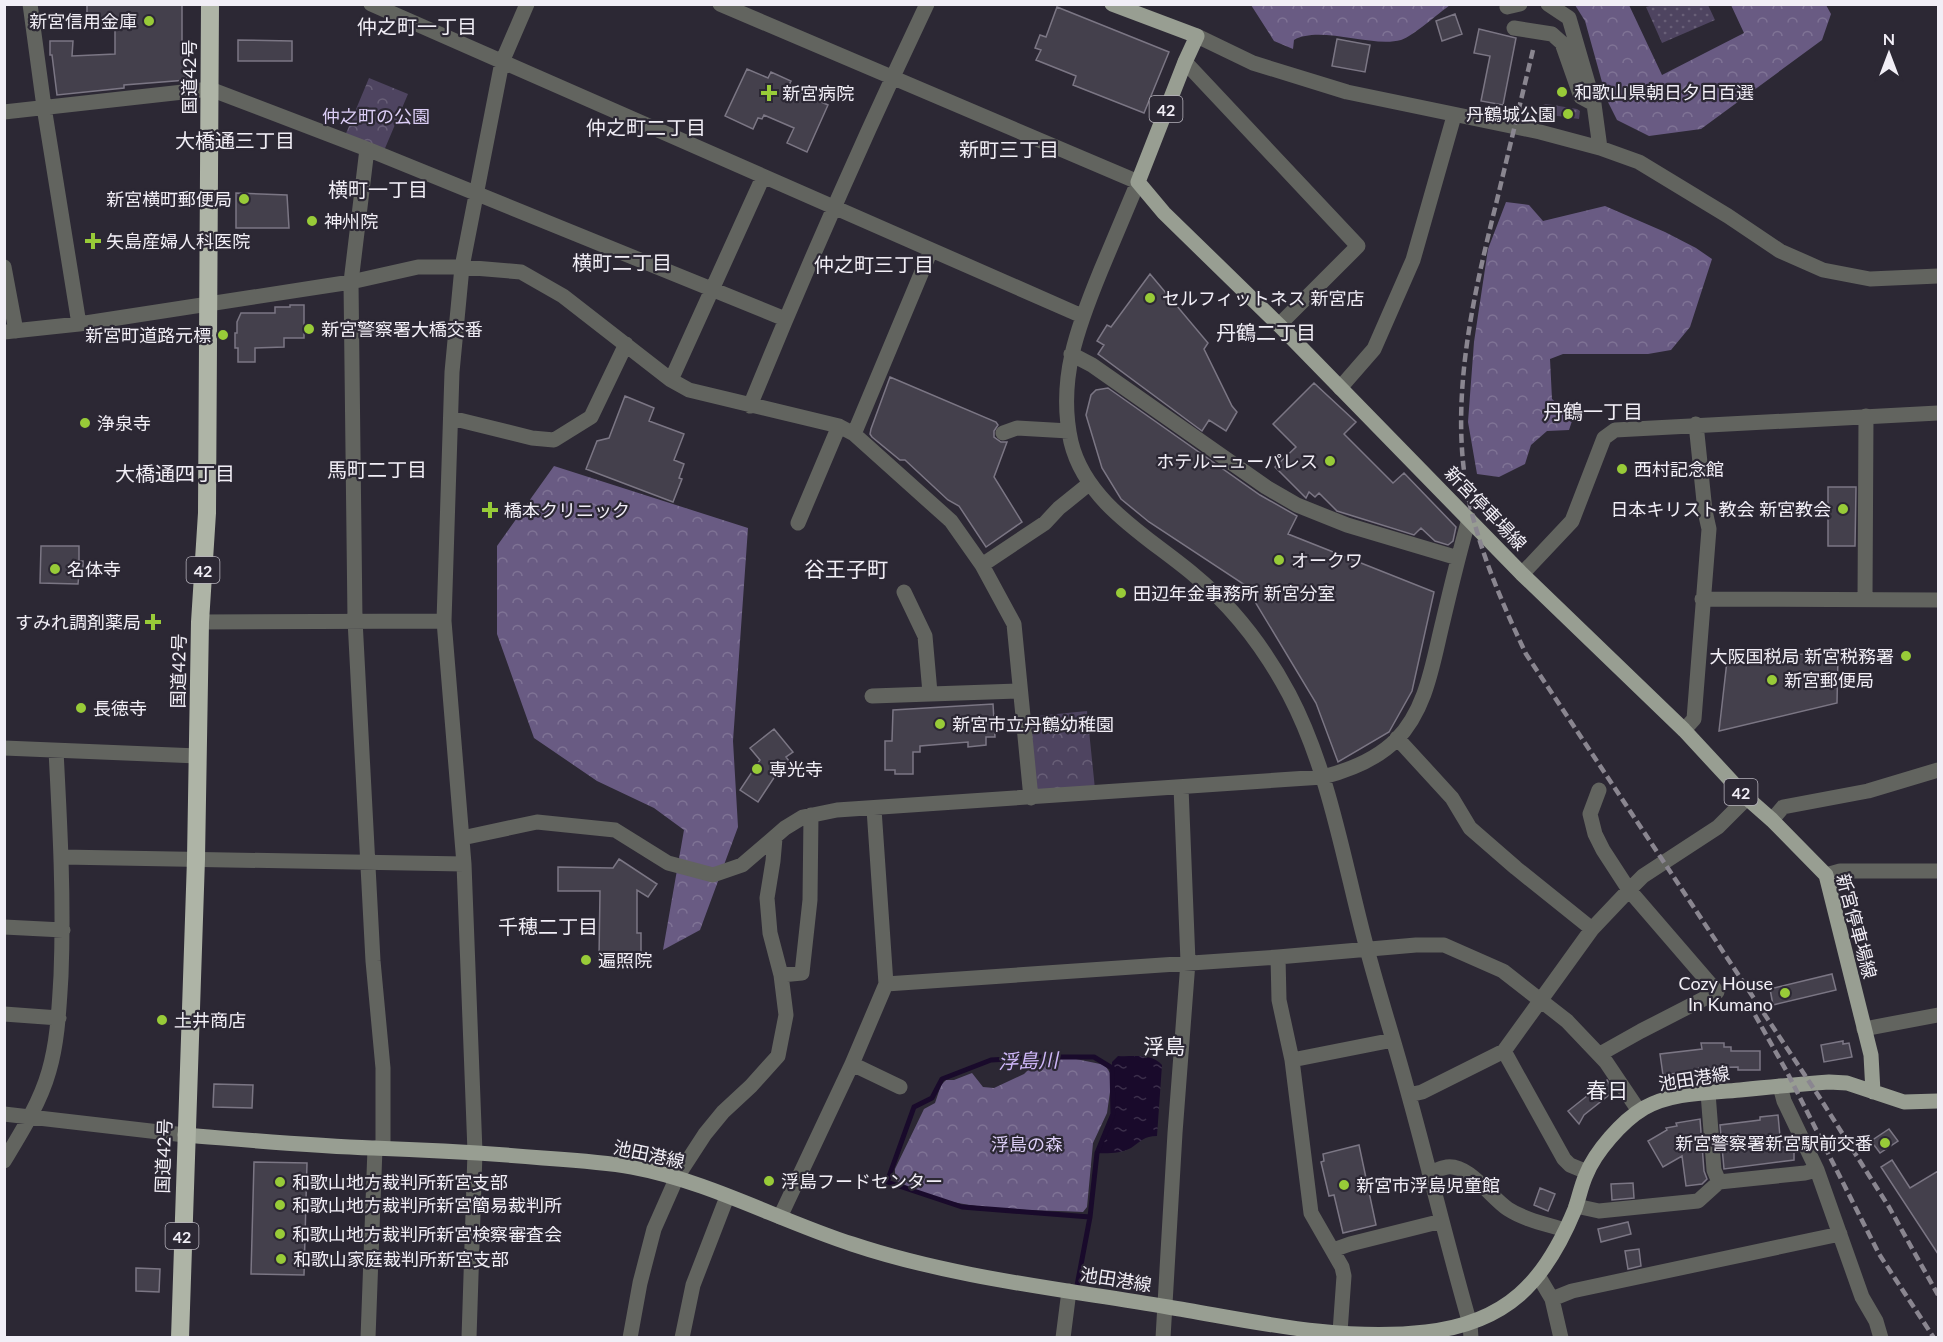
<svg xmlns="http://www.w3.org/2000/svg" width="1943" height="1342" font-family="Lato,'Noto Sans JP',sans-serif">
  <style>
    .grass { fill: url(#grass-dots) }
    .forest { fill: url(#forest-crowns) }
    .park { fill: url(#park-crowns) }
    .water { fill: url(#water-ripples) }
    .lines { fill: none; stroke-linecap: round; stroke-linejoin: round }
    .stream { stroke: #190a2b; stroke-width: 5 }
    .building { fill: #44404c; stroke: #7b7684; stroke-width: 1.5 }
    .minor { stroke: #62645f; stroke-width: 15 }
    .major { stroke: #989e92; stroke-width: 15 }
    .highway { stroke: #aeb4a6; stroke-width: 18 }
    .rail { stroke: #8a8690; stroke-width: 4.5; stroke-dasharray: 9 4.5; stroke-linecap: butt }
    .poi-dot { fill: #98cb38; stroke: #2c2834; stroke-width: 2 }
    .labels { text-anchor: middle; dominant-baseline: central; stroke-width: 4.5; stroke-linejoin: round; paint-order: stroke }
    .shield { fill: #2c2834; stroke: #b6b3bc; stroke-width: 1.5 }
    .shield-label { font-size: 16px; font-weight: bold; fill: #f1eef6 }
    .poi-label { font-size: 18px; fill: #f1eef6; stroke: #2c2834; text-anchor: start }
    .street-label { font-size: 18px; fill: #f1eef6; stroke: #2c2834 }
    .park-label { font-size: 18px; fill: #dccef6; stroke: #2c2834 }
    .neighbourhood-label { font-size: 20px; fill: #f1eef6; stroke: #2c2834 }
    .water-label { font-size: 20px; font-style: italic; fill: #ceb6f8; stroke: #2c2834 }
    .quarter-label { font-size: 21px; fill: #f1eef6; stroke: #2c2834 }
  </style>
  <defs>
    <pattern id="grass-dots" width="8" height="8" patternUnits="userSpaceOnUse" patternTransform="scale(1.5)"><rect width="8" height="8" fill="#4e4460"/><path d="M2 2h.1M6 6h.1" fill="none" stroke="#685f77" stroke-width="1.8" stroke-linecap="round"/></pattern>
    <pattern id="forest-crowns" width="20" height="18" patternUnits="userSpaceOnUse" patternTransform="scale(1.5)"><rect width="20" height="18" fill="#695b83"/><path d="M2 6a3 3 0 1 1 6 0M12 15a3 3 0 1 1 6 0" fill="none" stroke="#7f7395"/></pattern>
    <pattern id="park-crowns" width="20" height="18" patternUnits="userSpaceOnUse" patternTransform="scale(1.5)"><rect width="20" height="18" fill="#4e4460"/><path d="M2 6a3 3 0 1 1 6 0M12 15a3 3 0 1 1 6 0" fill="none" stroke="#685f77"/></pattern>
    <pattern id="water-ripples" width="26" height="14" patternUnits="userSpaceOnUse" patternTransform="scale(1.5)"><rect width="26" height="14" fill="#190a2b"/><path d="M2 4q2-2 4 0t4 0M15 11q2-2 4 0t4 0" fill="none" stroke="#3b2e4a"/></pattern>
  </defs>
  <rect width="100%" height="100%" fill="#2c2834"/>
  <path class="grass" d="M1653,5H1708L1715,20L1662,43L1646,7Z
    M1547,104L1577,109L1580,111L1579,119L1544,114L1542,112L1543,105Z"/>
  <path class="forest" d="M1251,5H1450C1439,13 1413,36 1401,40C1372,48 1320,25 1294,40L1293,49L1274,41Z
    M1575,5H1629L1662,75L1744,33L1731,5H1826L1831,14L1822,40L1701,129L1649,136L1617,120L1607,100L1585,21Z
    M1506,202L1529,205L1543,221L1605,206L1665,232L1696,248L1712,259L1690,327L1671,350L1648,354H1563L1550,359L1552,399L1573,418L1569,430L1547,431L1531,445L1525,464L1499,477L1477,474L1468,422L1474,342L1488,249Z
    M554,466L748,528L733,741L738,827L700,930L663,950L684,830L654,808L597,781L534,738L497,634V546Z
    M1063,1059H1076L1105,1065L1110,1073L1111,1085L1107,1113L1093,1143L1087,1207L1083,1212C1035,1210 983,1211 937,1198C924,1194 911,1187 898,1182L895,1178V1169L924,1109L935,1103L941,1085L946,1080H954L972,1073L983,1087L994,1088L1024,1074L1036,1062Z"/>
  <path class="park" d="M369,78L408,94L383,153L344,138Z
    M1087,711L1095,789L1034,794L1027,717Z"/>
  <path class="water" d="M1118,1056C1132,1057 1152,1053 1162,1065L1157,1136C1144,1136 1141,1141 1131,1148C1122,1153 1107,1154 1097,1153L1113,1114L1112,1062Z"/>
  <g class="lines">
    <path class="stream" d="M1076,1291L1090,1217L1097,1153L1113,1114L1112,1068L1094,1057H1043L991,1060L942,1079L932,1098L914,1107L887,1182L962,1207L1090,1217"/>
  </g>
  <path class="building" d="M87,4H182V54H187V80L124,85V88L57,95L52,55H50V41H73L72,56L115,54V25H87Z
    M1057,7L1169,52L1144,113L1073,85L1076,76L1036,60L1041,50L1035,48L1040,35L1046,37Z
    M1455,14L1462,34L1442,41L1436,21Z
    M1479,29L1516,38L1503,105L1481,101L1490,56L1474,53Z
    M1337,39L1370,45L1365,72L1332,66Z
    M238,40L292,41V61H238Z
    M747,69L768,78L771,72L791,81L788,87L828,105L807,152L787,143L794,128L764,115L762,119L758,118L753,129L725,116Z
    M236,193L287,195L289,228H236Z
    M1150,274L1208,343L1204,349L1232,406L1237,412L1226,431L1209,420L1202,431L1098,354L1104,345L1097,341L1107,325L1111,327Z
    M290,305H304V338H284V347L255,348V362H238V348H235V333H237V322L241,313H275V307H290Z
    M890,377L996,422L998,425L994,431V437L1001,442H1007L994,477L1022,522L986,547L959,506L948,500L905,460H900L872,437L870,434L871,429Z
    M1314,383L1356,422L1344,434L1393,483L1404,473L1456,527L1453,541L1448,545L1435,541L1421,528L1414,535L1337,511L1319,493L1315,497L1309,492L1306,498L1275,467L1296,447L1273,424Z
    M1108,388L1260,495L1297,516L1288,534L1434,592L1412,691L1389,732L1338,762L1316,703L1245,585L1149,522L1121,499L1102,468L1086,415L1091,395L1096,390Z
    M625,396L654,408L649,421L684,434L674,460L684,464L679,478L682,479L673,502L586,469L597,441L609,438Z
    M1828,487H1856L1855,546H1828Z
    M41,546H79V561H83V574H79L78,584L40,583Z
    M1774,650L1795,651L1794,654L1838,655L1837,703L1719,731L1727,661L1738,662V655H1774Z
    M993,704L995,737H986V745L968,747V742L920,746V752H913V774H895V770H885V741H892L893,710Z
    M774,729L793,752L786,757L789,761L781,767L758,802L740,790L760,760L750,748Z
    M619,859L657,884L648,897L637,890V933H641V968H604V958H599L600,891H558V867L613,868Z
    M1832,974L1836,990L1773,1005L1770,989Z
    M1843,1041V1044L1849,1043L1852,1057L1824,1062L1821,1045Z
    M1701,1043H1724V1047H1731V1051H1760V1070H1738V1067L1699,1068L1700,1070L1663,1075L1660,1054L1702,1049Z
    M1607,1080L1614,1091L1584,1115L1579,1124L1568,1111Z
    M214,1084L253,1085L252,1108L213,1107Z
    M1778,1115L1781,1147H1794V1160L1724,1169L1720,1125L1760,1120V1117Z
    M1700,1119L1704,1171L1707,1179L1702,1184L1686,1186L1682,1156L1663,1167L1648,1141L1667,1130L1666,1128L1677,1126L1676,1123Z
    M1889,1129L1898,1141L1880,1153L1871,1141Z
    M1359,1145L1376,1225L1343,1233L1334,1195L1329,1196L1321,1162L1324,1161L1323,1154Z
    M1892,1160L1910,1188L1938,1171V1254L1881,1167Z
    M254,1162L307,1163L304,1275L251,1274Z
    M1633,1183L1634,1198L1612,1200L1611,1184Z
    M1540,1188L1555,1194L1548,1211L1534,1205Z
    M1628,1222L1631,1234L1601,1242L1598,1229Z
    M1639,1249L1641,1266L1628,1269L1625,1251Z
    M136,1268L160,1269L159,1292L136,1291Z"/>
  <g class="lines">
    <path class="minor" d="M30,4L44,107L79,324
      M371,4L1082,316
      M720,4L1138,182C1126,211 1113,241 1101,270C1078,326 1057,380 1071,442C1086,504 1149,537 1194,575C1233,607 1265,649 1289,694C1330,772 1344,864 1367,949C1380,998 1396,1047 1409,1096C1430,1172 1448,1248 1470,1324L1471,1338
      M1548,4L1569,18L1594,104L1600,148
      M1507,7L1520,4
      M1514,28L1552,34L1562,43L1581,97L1594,104
      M1197,36L1253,63L1347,92L1540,132L1600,148L1639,162L1728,216L1780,251L1823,270L1870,279L1938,276
      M1185,62L1358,246L1279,325
      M4,112L210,89L367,149L785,319
      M367,149L351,282L355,620L373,961L383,1068V1148
      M4,267L16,331
      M4,332L79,324L351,282L418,267H462L521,272L563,296L671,380L689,390L839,426L854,434L951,521L982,565L1014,624L1031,798
      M1071,354L1092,365L1266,487L1297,505L1347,525L1458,558
      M671,380L763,177
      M1340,388L1374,349L1413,260L1454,116
      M750,406C805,271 864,137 927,4
      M451,418L532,438L554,440L591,417L626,344
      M1003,433L1017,428L1069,431
      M854,434L931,250
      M798,523L839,426
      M982,565L1045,523L1059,508L1090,483
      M1522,574L1572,521L1604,438L1615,430L1938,413
      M904,592L925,636L930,693
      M1702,599L1938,600
      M1865,600L1866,416
      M200,622L444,621
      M872,696L1020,691
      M1684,730L1694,719L1709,529L1705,511L1696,424
      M1397,738L1452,798L1470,828L1516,868L1592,929
      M4,748L198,756
      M1599,790L1590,814L1595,834L1603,850L1629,890L1717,992L1641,1031L1600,1054
      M1772,820L1783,807L1868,791L1938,770
      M462,838L537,822L615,830L668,863L713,875L742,865L785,828L803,817L837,810L1323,777C1350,770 1376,760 1396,740C1427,709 1433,661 1443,621C1451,587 1459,553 1469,519
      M62,857L464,864
      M1826,875L1840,871H1938
      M4,927L63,930
      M1278,957L1279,1000L1292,1060L1311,1213L1342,1267L1344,1276L1340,1332
      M781,975L802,973L810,900L811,815
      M886,984L1278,957L1416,945H1444L1503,971L1567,1021L1606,1062L1639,1111
      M4,1014L59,1018
      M1864,1029L1938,1015
      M1504,1051L1564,1159L1570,1165L1587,1172
      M1292,1060L1393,1040
      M852,1064L900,1087
      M1780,1086L1784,1101L1817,1170L1862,1297L1876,1321L1881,1338
      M1409,1095L1422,1092L1504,1051L1592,929L1629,890L1643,876L1718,827L1747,798
      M4,1114L185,1135
      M4,1161C21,1133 40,1103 49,1071C58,1040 59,1007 61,976C64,900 60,826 56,751
      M1429,1172C1435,1171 1441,1168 1447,1167C1469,1164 1491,1198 1508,1209C1525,1220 1546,1224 1565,1230
      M1719,1182L1805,1173L1817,1170
      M1576,1206L1599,1211L1698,1201L1719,1182L1714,1170L1708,1093
      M780,1217L852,1064L886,984L874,809
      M1333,1250L1350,1244L1442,1221
      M1539,1277L1552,1299L1561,1338
      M1552,1299L1572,1291L1840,1234
      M368,1338L375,1148
      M469,1338L475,1152L464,864L444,621L452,372L462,267L502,62L527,4
      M630,1338L640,1283L654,1229L677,1177L705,1134L723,1112L751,1086L778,1056L786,1015L781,975L770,933L767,898L773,861L775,838
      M682,1338L693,1285L727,1197
      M1063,1338L1069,1291
      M1163,1338L1175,1133L1188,962L1181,787"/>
    <path class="major" d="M1112,4L1197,36L1185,62L1138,182L1164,213L1279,325L1522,574L1684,730L1747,798L1772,820L1826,875L1871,1055L1873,1092
      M185,1135C247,1140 310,1146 373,1148C430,1150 486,1153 543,1158C572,1160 603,1162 632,1167C708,1181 778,1220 852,1244C954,1278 1062,1289 1168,1307C1253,1321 1339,1342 1426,1332C1507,1323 1545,1282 1575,1209C1579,1198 1581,1186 1586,1175C1595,1152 1622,1121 1644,1108C1672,1092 1708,1093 1740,1090C1770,1087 1800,1084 1829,1082L1847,1083L1904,1102L1938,1101"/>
    <path class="highway" d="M180,1338L196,859L200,622L207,513L210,4"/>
    <path class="rail" d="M1533,50C1521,100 1509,150 1497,200C1473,297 1448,402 1469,501C1481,555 1503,605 1526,654L1818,1095L1889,1207L1938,1295
      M1755,1015L1787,1072L1879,1254L1934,1338"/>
  </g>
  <g class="poi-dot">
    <circle cx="149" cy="21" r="6"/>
    <circle cx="1562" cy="92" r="6"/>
    <path d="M766 84h6v6h6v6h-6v6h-6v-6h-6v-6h6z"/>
    <circle cx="1568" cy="114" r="6"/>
    <circle cx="244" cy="199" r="6"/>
    <circle cx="312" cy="221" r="6"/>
    <path d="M90 232h6v6h6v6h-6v6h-6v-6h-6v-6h6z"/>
    <circle cx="1150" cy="298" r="6"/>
    <circle cx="309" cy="329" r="6"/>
    <circle cx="223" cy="335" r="6"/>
    <circle cx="85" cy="423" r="6"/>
    <circle cx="1330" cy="461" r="6"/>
    <circle cx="1622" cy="469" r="6"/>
    <circle cx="1843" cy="509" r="6"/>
    <path d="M487 501h6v6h6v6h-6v6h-6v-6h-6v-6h6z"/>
    <circle cx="1279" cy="560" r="6"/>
    <circle cx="55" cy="569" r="6"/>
    <circle cx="1121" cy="593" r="6"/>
    <path d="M150 613h6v6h6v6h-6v6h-6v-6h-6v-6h6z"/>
    <circle cx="1906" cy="656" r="6"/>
    <circle cx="1772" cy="680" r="6"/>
    <circle cx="81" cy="708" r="6"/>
    <circle cx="940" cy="724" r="6"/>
    <circle cx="757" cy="769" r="6"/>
    <circle cx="586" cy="960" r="6"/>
    <circle cx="1785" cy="993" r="6"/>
    <circle cx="162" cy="1020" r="6"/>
    <circle cx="1885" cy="1143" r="6"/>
    <circle cx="769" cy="1181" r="6"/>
    <circle cx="280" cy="1182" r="6"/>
    <circle cx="1344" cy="1185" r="6"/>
    <circle cx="280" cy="1205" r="6"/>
    <circle cx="280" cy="1234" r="6"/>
    <circle cx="281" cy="1259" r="6"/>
  </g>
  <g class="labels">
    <g class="shield">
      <rect x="1149.5" y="96" width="33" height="26" rx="4.5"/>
      <rect x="186.5" y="557" width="33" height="26" rx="4.5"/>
      <rect x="1724.5" y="779" width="33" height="26" rx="4.5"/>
      <rect x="165.5" y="1223" width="33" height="26" rx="4.5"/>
    </g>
    <g class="shield-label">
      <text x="1166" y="109">42</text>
      <text x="203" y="570">42</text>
      <text x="1741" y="792">42</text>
      <text x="182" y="1236">42</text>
    </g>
    <g class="poi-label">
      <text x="137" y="21" text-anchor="end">新宮信用金庫</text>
      <text x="1574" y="92">和歌山県朝日夕日百選</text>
      <text x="782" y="93">新宮病院</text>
      <text x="1556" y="114" text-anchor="end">丹鶴城公園</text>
      <text x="232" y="199" text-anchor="end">新宮横町郵便局</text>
      <text x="324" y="221">神州院</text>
      <text x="106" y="241">矢島産婦人科医院</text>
      <text x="1162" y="298">セルフィットネス 新宮店</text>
      <text x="321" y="329">新宮警察署大橋交番</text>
      <text x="211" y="335" text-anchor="end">新宮町道路元標</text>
      <text x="97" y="423">浄泉寺</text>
      <text x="1318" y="461" text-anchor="end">ホテルニューパレス</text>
      <text x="1634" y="469">西村記念館</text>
      <text x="1831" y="509" text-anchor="end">日本キリスト教会 新宮教会</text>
      <text x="504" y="510">橋本クリニック</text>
      <text x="1291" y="560">オークワ</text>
      <text x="67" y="569">名体寺</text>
      <text x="1133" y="593">田辺年金事務所 新宮分室</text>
      <text x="141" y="622" text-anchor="end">すみれ調剤薬局</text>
      <text x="1894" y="656" text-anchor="end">大阪国税局 新宮税務署</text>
      <text x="1784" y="680">新宮郵便局</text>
      <text x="93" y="708">長徳寺</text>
      <text x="952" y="724">新宮市立丹鶴幼稚園</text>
      <text x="769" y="769">専光寺</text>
      <text x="598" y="960">遍照院</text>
      <text x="1773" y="983" text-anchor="end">Cozy House<tspan x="1773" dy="21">In Kumano</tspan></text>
      <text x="174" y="1020">土井商店</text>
      <text x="1873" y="1143" text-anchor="end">新宮警察署新宮駅前交番</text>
      <text x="781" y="1181">浮島フードセンター</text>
      <text x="292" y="1182">和歌山地方裁判所新宮支部</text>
      <text x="1356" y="1185">新宮市浮島児童館</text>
      <text x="292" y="1205">和歌山地方裁判所新宮簡易裁判所</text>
      <text x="292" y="1234">和歌山地方裁判所新宮検察審査会</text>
      <text x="293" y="1259">和歌山家庭裁判所新宮支部</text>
    </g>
    <g class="street-label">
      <text transform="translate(189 77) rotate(-90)">国道42号</text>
      <text transform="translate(1486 508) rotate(46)">新宮停車場線</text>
      <text transform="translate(178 671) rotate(-89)">国道42号</text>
      <text transform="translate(1857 926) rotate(75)">新宮停車場線</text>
      <text transform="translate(1694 1078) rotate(-9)">池田港線</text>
      <text transform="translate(649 1154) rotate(12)">池田港線</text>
      <text transform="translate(163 1156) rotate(-88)">国道42号</text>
      <text transform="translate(1116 1279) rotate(9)">池田港線</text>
    </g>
    <g class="park-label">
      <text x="376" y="116">仲之町の公園</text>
      <text x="1027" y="1144">浮島の森</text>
    </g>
    <g class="neighbourhood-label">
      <text x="417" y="26">仲之町一丁目</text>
      <text x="646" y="127">仲之町二丁目</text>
      <text x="235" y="140">大橋通三丁目</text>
      <text x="1009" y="149">新町三丁目</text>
      <text x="378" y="189">横町一丁目</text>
      <text x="622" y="262">横町二丁目</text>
      <text x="874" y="264">仲之町三丁目</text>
      <text x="1266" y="332">丹鶴二丁目</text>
      <text x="1593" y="411">丹鶴一丁目</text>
      <text x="377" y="469">馬町二丁目</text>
      <text x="175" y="473">大橋通四丁目</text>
      <text x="548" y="926">千穂二丁目</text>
    </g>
    <g class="water-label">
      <text transform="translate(1028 1060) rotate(-2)">浮島川</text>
    </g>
    <g class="quarter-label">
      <text x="846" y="568">谷王子町</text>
      <text x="1164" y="1045">浮島</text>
      <text x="1607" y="1089">春日</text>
    </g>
  </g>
  <rect width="1943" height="1342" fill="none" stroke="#f1eef6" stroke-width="12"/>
  <g transform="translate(1889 54)" stroke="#2c2834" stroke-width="4.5" paint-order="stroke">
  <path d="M0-4.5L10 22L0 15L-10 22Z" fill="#f1eef6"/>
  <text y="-9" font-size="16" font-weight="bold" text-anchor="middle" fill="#f1eef6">N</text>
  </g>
</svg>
